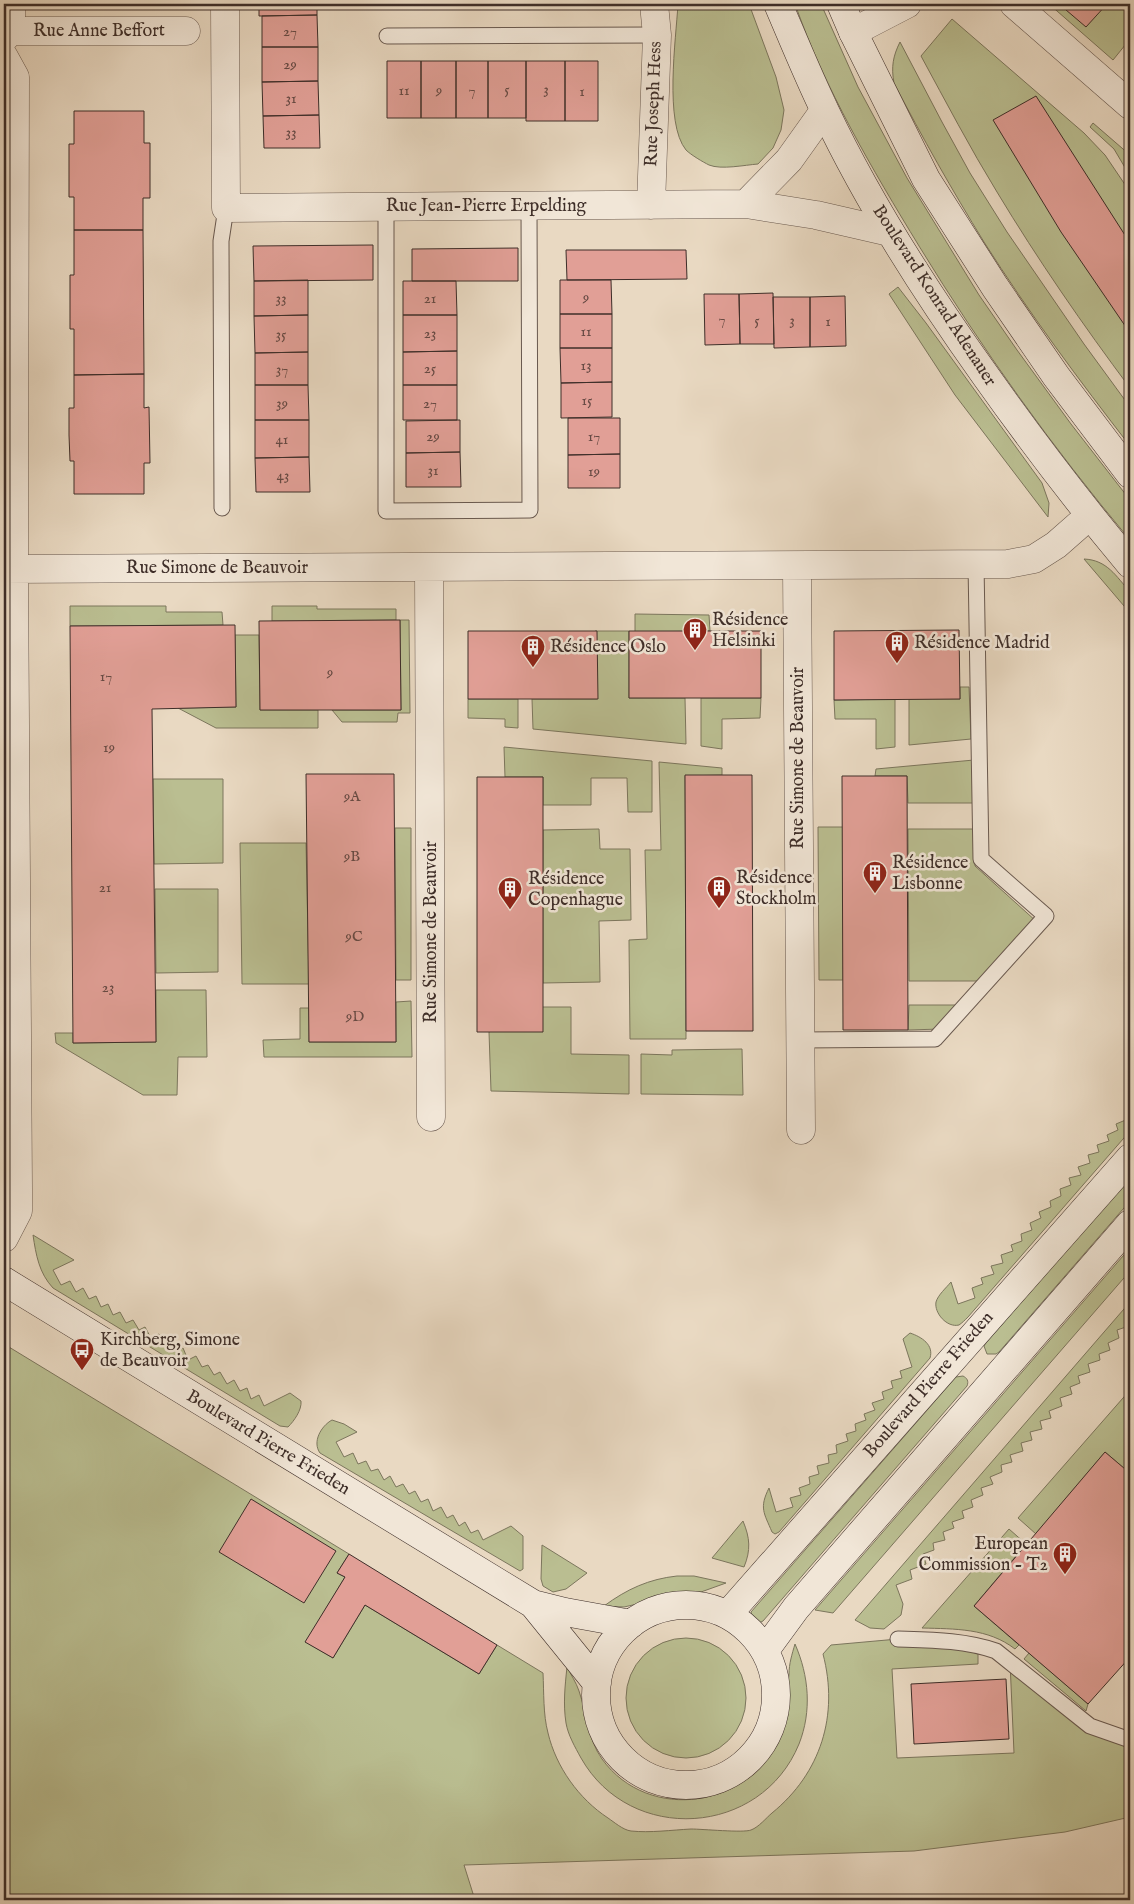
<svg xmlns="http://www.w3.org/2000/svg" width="1134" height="1904" font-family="'IM FELL English',serif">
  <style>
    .green { fill: #babe91; stroke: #7c765d }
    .building { fill: #e19f96; stroke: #3e2e29 }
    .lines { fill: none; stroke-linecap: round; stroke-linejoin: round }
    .service-casing { stroke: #69594f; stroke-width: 17 }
    .minor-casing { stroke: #69594f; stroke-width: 29 }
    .secondary-casing { stroke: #3e2e29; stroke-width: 29 }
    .service { stroke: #f1e6d7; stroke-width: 15 }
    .minor { stroke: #f1e6d7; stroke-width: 28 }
    .secondary { stroke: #f1e6d7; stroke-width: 28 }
    .labels { text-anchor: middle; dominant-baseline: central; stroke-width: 5; stroke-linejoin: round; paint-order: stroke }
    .number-label { font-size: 15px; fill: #674a44 }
    .street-label { font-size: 18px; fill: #3e2e29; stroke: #f1e6d7 }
    .poi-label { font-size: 18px; fill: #3e2e29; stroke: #f1e6d7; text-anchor: start }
  </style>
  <rect width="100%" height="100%" fill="#e9d9c2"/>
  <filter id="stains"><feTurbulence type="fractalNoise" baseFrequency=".004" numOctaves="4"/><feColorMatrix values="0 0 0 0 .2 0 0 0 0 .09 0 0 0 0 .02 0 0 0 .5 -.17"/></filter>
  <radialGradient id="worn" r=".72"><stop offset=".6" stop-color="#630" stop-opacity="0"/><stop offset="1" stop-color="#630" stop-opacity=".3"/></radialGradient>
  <path class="green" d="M678,4H749L776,77L784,110L781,130L773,148L758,164C745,165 721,170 709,165C703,162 691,155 686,150C664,123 676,39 678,4Z
    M795,4H821L858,87L907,178L979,295L1017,350L1071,424L1130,500V540C1052,447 982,349 919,246C872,169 825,89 795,4Z
    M1049,4H1130V39L1113,60Z
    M952,19L1084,133L1105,155L1130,192V388C1083,325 1038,260 997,192C970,148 946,102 921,56Z
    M900,42L942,122L970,173L1007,232L1084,344L1130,407V446C1079,380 1029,313 984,242C952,190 922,137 894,83C891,67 893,56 900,42Z
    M1093,123L1130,155V176L1114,149L1090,127Z
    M898,287L926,323L1042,483L1049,503L1048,517L955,395L889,294Z
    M1084,559C1107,560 1116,576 1130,592V613Z
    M70,606H166V612H222L223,625L70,626Z
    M272,606H317V609H396V620L272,621Z
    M635,614L709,615L710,631L635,632Z
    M400,620H409L410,713H398L397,722H342L332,710H401Z
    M595,631H629V698H685L686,744L533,729L532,699H597Z
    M235,635H259L260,710H318V728H216L178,708L236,707Z
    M960,687H969L971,739L909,745V699H960Z
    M701,698H761L760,718L722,719V749L701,746Z
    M468,699H518V728L505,727V719L468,718Z
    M895,699V747L876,749V719H835L834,700Z
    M504,747L652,761V812H628L627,778H591V805H543V777H505Z
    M974,760L975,803H908L907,776H875L876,769Z
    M659,762L722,768V775L685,776L686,1039H630L629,940L647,939L645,850H661Z
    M153,779H223V863L154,864Z
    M818,827H843V980H819Z
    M395,828H411V980H396Z
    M599,829L600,849H630L631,920L599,921L600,982L543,983V830Z
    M908,829H975V866L1037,922L983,981H909Z
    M240,843H306L309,984H242Z
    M155,889H218V972L156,973Z
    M156,990H206L207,1057H178L177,1095H143L56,1043L55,1033H73V1043L156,1042Z
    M411,1001L412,1057H264L263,1040L300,1039V1008H309V1042H396V1002Z
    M909,1005H963L941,1029L908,1030Z
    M543,1007H571V1054L629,1055V1094L491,1091L489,1032Z
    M742,1049L743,1095L641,1094V1054L672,1055V1050Z
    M1130,1111V1131L968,1317C965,1320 962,1323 959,1325C947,1328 934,1313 936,1302C938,1295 946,1288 951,1282L958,1304L975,1298L972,1288L983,1284L981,1278L994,1274L991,1266L1003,1263L1001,1255L1013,1251L1011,1245L1022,1241L1021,1234L1032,1230L1030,1223L1041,1218L1039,1212L1051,1207L1050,1201L1061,1196L1060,1189L1071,1185L1069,1178L1081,1175L1078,1167L1090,1163L1088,1155L1099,1152L1097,1145L1109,1141L1107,1135L1118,1130L1116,1124L1128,1119L1126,1113Z
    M1130,1177V1201L999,1352L996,1354H987L984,1346L986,1343Z
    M33,1235L74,1260L53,1270L61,1285L70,1281L76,1292L83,1288L89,1299L96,1296L101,1307L108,1304L113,1315L120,1312L126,1323L133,1320L139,1330L145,1327L151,1338L159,1334L164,1344L171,1341L176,1352L183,1348L188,1360L196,1356L202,1367L208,1365L214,1375L220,1372L227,1384L234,1380L240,1391L247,1388L251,1399L259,1395L264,1406L290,1393L301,1401C302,1410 294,1421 288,1427L280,1426L53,1288C39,1273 36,1255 33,1235Z
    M1130,1248V1271L833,1613L815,1610Z
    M1130,1302L1129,1326L1117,1330L1119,1338L1108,1343L1110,1350L1099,1354L1100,1360L1088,1364L1090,1372L1078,1376L1080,1383L1070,1387L1072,1394L1060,1398L1062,1406L1049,1411L1051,1418L1040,1421L1042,1429L1030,1432L1032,1440L1021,1443L1023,1451L1010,1455L1012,1462L1001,1465L1002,1472L990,1477L993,1484L981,1488L983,1495L971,1500L973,1507L962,1511L964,1518L952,1522L954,1528L943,1532L945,1540L933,1543L934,1550L923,1554L926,1564L910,1570L912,1579L896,1585L903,1604L901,1615L884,1629L870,1628L855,1620Z
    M910,1333C922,1337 934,1345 930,1358L779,1532L775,1534L772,1532C764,1513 759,1508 769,1488L776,1512L793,1507L790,1498L801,1495L799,1488L810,1484L809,1477L819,1474L817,1466L829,1463L828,1455L837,1453L836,1445L848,1441L846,1434L856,1431L855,1424L866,1420L864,1414L875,1410L872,1403L884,1399L882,1392L893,1388L891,1381L902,1378L900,1371L912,1367L903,1339Z
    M4,1344L349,1554L337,1573L345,1577L306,1642L333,1658L365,1605L479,1674L497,1645L543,1673C544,1693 543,1714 548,1733C556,1767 579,1799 608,1818C614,1822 623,1830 631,1831C650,1833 672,1830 691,1829C702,1829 744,1833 751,1830C759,1827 766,1818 772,1813C821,1773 839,1715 823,1654L831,1645L898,1639L978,1645V1664L892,1669L897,1758L1014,1753L1010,1662L1090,1726L1130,1740V1817L1065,1832L914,1851L464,1865L475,1900H4Z
    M963,1376C967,1378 969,1381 967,1386L763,1621L759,1623L752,1618L751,1612L956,1377Z
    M1130,1390V1463L1125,1469L1105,1452L1036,1534L1018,1518Z
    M332,1420L344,1424L357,1432L336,1442L344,1457L353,1453L358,1464L366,1461L371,1471L378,1469L384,1480L390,1476L396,1487L403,1484L409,1494L415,1491L421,1502L428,1499L433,1511L441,1507L447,1518L453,1515L459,1526L465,1522L471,1533L478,1530L483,1540L511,1526L523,1536V1569L520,1571L320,1453C312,1442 321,1426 332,1420Z
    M743,1521C750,1538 751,1550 744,1567L712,1558Z
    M1009,1529L1026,1544L974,1606L1019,1645L1015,1649C988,1628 955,1629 922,1628Z
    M542,1545L587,1573L566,1589L553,1592L543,1586L541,1579Z
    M677,1576H694L726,1583L701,1592L668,1597L624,1607L604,1606C627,1589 649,1579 677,1576Z
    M626 1698a60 60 0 1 1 120 0a60 60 0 1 1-120 0Z
    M795,1644C809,1676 812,1711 799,1744C761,1837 630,1845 581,1758C575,1747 568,1735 566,1723C563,1704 565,1686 567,1667C571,1675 576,1682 579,1691C587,1714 587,1738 602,1759C649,1824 752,1808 782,1734C790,1712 787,1696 789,1674C789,1664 792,1654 795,1644Z
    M1029,1653L1088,1704L1086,1711L1024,1659Z"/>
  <path class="building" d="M259,4H317V15L259,16Z
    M1059,4H1107L1086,27Z
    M317,15L318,47H262V16Z
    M262,47H318V81L262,82Z
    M387,61H421V118H387Z
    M421,61H456V118H421Z
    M456,61H488V118H456Z
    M488,61H526V118H488Z
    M526,61H565V121H526Z
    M565,61H598V121H565Z
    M318,81L319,115L263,116L262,82Z
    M1036,96L1130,243V333L1061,232L993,120Z
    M74,111H144V143H150V198H143V230H74V197H69V144H74Z
    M319,115L320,148H264L263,116Z
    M74,230H143L144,374L74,375V329H70V275H74Z
    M373,245V280L254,281L253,246Z
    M518,248V281H412V249Z
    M566,250H686L687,279L567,280Z
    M308,280V315L254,316V281Z
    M560,280H611L612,314H560Z
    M403,281H456L457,315H403Z
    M773,293L774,344H740L739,294Z
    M704,294H739L740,344L705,345Z
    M845,296L846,346L810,347V297Z
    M773,297H810V347L774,348Z
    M560,314H612V348H560Z
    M308,315V352L255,353L254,316Z
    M403,315H457V351L403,352Z
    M560,348H612V382L561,383Z
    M457,351V385H403V352Z
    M308,352V385H255V353Z
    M144,374V408L149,407L150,463H144V494H74V461H70L69,435V408H74V375Z
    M612,382V417L561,418V383Z
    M255,385H308L309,420H255Z
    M403,385H457V420H403Z
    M568,418H620V454L568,455Z
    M255,420H309V457L255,458Z
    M460,420V452L406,453V421Z
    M460,452L461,487H406V453Z
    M620,454V488H568V455Z
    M309,457L310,492H256L255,458Z
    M400,620L401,710H260L259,621Z
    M235,625L236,707L152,709L156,1042L73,1043L70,626Z
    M959,630L960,699L834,700V631Z
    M468,631H597L598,699H468Z
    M629,631H761V698H629Z
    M306,774H394L396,1042H309Z
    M685,775H752L753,1031H686Z
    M842,776H907L908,1030H843Z
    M477,777H543V1032H477Z
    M1105,1452L1125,1469L1130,1463V1657L1088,1704L974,1606Z
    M251,1499L336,1551L304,1603L219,1552Z
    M349,1554L497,1645L479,1674L365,1605L333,1658L305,1642L345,1577L337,1573Z
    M1006,1679L1009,1739L914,1744L911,1684Z"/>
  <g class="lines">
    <defs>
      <path id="service" d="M387,36L657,35
        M386,207V511L530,510L529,206
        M222,508L221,241L226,208
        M800,1040L935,1039L1046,916L981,859L976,564
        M898,1639C931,1640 964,1640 996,1651L1090,1726L1130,1740"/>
      <path id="minor" d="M225,4L226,208L746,204L816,215L890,232
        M1014,4L1130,105
        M11,31H186
        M853,32L907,4
        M4,38L11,31V4
        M4,57L15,77L14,569L18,1189V1211L4,1238
        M746,204L789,160L824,111
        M651,205L657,35L654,4
        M797,566L801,1130
        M429,568L431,1117
        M4,569L1008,564L1034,559L1056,545L1089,516"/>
      <path id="secondary" d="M778,4C793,39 808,76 825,111C869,204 925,291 985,375C1031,440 1079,503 1130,564
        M841,4L853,32L926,179L995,287L1056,376L1130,474
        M4,1281L533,1604L565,1612L631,1624
        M533,1604L597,1683
        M596 1695a90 90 0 1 1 180 0a90 90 0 1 1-180 0Z
        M729,1613L1130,1158
        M766,1649L796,1608L1130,1224"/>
    </defs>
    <use href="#service" class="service-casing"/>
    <use href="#minor" class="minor-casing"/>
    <use href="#secondary" class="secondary-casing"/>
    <use href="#service" class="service"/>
    <use href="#minor" class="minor"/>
    <use href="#secondary" class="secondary"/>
  </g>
  <defs>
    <symbol id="building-pin" viewBox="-11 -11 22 30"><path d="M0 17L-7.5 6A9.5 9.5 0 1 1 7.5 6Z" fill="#8f2418" stroke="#f1e6d7"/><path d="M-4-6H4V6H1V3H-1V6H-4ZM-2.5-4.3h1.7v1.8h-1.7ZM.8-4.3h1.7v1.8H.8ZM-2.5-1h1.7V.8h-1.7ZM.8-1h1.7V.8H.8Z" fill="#fff"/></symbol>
    <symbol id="bus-pin" viewBox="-11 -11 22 30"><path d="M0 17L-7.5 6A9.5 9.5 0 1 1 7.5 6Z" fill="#8f2418" stroke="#f1e6d7"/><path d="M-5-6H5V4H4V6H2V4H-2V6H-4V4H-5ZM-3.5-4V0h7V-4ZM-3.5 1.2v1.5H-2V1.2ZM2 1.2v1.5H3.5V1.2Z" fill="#fff"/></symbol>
  </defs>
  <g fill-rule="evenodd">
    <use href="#building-pin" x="681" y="616" width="28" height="38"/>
    <use href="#building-pin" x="883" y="629" width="28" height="38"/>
    <use href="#building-pin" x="519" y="633" width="28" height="38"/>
    <use href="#building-pin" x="861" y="859" width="28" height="38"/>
    <use href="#building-pin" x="705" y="874" width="28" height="38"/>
    <use href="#building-pin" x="496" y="875" width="28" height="38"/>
    <use href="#bus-pin" x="68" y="1336" width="28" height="38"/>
    <use href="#building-pin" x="1051" y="1540" width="28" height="38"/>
  </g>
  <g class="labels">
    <g class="number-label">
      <text x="290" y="31">27</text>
      <text x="290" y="64">29</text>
      <text x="507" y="89">5</text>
      <text x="546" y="89">3</text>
      <text x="404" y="90">11</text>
      <text x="439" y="90">9</text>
      <text x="472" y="90">7</text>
      <text x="582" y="91">1</text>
      <text x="291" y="98">31</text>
      <text x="291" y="132">33</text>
      <text x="586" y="297">9</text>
      <text x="281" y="298">33</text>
      <text x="430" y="298">21</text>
      <text x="722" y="319">7</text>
      <text x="757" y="320">5</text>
      <text x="792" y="320">3</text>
      <text x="828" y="321">1</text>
      <text x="586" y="331">11</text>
      <text x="430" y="333">23</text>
      <text x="281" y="334">35</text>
      <text x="586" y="365">13</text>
      <text x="430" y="368">25</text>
      <text x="282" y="369">37</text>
      <text x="587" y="400">15</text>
      <text x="282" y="403">39</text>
      <text x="430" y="403">27</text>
      <text x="433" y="436">29</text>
      <text x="594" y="436">17</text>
      <text x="282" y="439">41</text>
      <text x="433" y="470">31</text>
      <text x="594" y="471">19</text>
      <text x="283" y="475">43</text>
      <text x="330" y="672">9</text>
      <text x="106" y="676">17</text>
      <text x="109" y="747">19</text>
      <text x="352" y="796">9A</text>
      <text x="352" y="856">9B</text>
      <text x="105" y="887">21</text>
      <text x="354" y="936">9C</text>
      <text x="108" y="987">23</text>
      <text x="355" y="1016">9D</text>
    </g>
    <g class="street-label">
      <text x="99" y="31">Rue Anne Beffort</text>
      <text transform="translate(654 104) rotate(-88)">Rue Joseph Hess</text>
      <text x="486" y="206">Rue Jean-Pierre Erpelding</text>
      <text transform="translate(934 296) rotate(57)">Boulevard Konrad Adenauer</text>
      <text x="217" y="568">Rue Simone de Beauvoir</text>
      <text transform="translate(798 758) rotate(-90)">Rue Simone de Beauvoir</text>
      <text transform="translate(431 932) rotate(-90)">Rue Simone de Beauvoir</text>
      <text transform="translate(929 1385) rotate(-49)">Boulevard Pierre Frieden</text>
      <text transform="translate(268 1443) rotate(31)">Boulevard Pierre Frieden</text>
    </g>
    <g class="poi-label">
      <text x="712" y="620">Résidence<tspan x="712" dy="21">Helsinki</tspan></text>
      <text x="914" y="643">Résidence Madrid</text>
      <text x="550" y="647">Résidence Oslo</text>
      <text x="892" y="863">Résidence<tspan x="892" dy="21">Lisbonne</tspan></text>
      <text x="736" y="878">Résidence<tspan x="736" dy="21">Stockholm</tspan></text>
      <text x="528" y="879">Résidence<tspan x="528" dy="21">Copenhague</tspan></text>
      <text x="100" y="1340">Kirchberg, Simone<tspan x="100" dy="21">de Beauvoir</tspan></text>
      <text x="1048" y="1544" text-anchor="end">European<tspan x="1048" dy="21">Commission - T2</tspan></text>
    </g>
  </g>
  <rect width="1134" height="1904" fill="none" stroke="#e9d9c2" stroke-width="20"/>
  <rect x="5" y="5" width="1124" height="1894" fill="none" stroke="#3e2e29" stroke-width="2.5"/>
  <rect x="10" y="10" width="1114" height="1884" fill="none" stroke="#3e2e29"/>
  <rect width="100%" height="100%" filter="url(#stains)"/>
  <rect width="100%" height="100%" fill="url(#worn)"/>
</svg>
